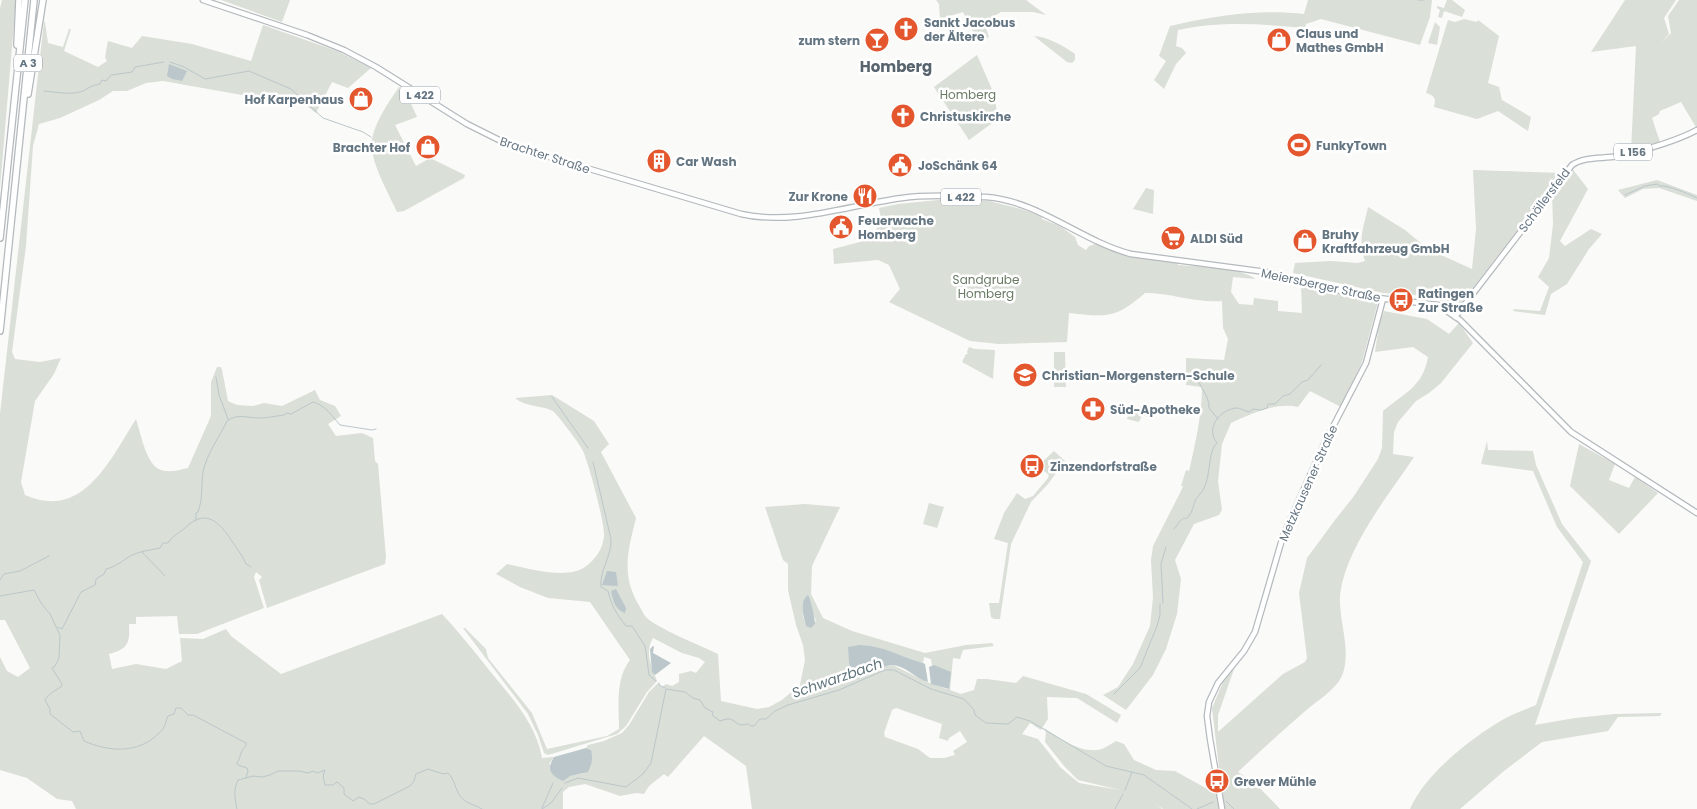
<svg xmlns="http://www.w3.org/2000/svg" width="1697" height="809" font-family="Poppins,sans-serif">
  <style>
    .green { fill: #dadfd7; fill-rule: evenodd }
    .water { fill: #bbc7cb }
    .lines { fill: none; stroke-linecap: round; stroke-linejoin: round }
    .stream { stroke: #bbc7cb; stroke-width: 1 }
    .major-casing { stroke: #b5babe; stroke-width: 7 }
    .highway-casing { stroke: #b4b9bd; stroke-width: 8 }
    .major { stroke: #fff; stroke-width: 4.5 }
    .highway { stroke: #fff; stroke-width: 5.5 }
    .labels { text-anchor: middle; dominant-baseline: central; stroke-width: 5; stroke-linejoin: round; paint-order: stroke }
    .shield { fill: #fff; stroke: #939fa8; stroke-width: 1 }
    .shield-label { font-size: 11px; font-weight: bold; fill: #657683 }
    .poi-label { font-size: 12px; font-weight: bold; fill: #657683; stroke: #fff; text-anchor: start }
    .park-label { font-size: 12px; fill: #687a64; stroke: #fff }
    .street-label { font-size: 12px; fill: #657683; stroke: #fff }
    .water-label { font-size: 14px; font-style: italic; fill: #60757c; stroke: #fff }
    .quarter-label { font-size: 15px; font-weight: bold; fill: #57646e; stroke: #fff }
  </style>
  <rect width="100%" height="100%" fill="#fafaf8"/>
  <path class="green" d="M2,0H16L0,188V8Z
    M221,0H290L282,22Z
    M936,0H1026L1046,15L1033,12H1001L984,22L989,37L979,43L963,12L940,19L939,4Z
    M1308,0H1432L1430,17L1420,45L1321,19L1306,24L1305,28C1262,24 1221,21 1178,30L1176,46L1182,48L1186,53L1176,64L1164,89L1154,80L1166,61L1159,56L1170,26C1214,16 1259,9 1304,14Z
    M1447,0H1452L1465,10L1462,17L1444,11L1442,18L1438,17L1440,10L1437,8V6L1444,8Z
    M1625,0H1676L1664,18L1669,34L1662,42L1671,33L1668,16L1679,0H1697V129L1681,102L1660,111L1659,114L1652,118L1660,142L1631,151L1636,46L1591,52Z
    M1464,19L1477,22L1478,20L1499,36L1488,83L1499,87L1502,100L1531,117L1528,131L1498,111L1477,119L1434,107C1436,98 1435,96 1426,93L1448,20L1455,22Z
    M44,21L45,22L48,43L63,47L69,29H71L64,51L98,67L107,61L105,57L108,41L132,48L142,36L192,44L251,61L263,25L337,51L371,68L348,88L332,82L316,113L301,101L298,105L163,81L146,83L127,91H113L99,100L60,118L39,124L33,146L26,246L12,352L15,359L40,362L61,358L54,374L35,401L21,482L25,495C83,521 110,460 136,419C141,434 146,465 161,470C170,473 179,470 188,468L211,416V382L217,367H221L222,370L228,401L237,405L253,406L264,403L282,406L315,390L320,400L335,406L341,416L328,424L336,436L362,433L373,438L375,461L378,464L386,557L385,564L267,608L259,580L262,577L256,572L254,577L264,608L197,634H179L177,616L136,617V624H129C130,643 128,649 109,654L112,669L136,664L166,669L182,661L180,638L203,639L226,629L231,636L281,674L442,614C459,632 474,651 489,670C511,697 536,723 542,758L554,757L549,764L570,776L584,773L591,750L586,748L588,745L604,741L622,733L629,725L649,692L658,683L662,687L666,684L672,686L679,682V674L691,671L696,673L705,662L699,658L682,653L653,638C644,653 652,667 657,681L647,692L626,726L617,734L548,755L544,753L538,735L528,714L463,628H465L486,649L488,658L532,713L547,749L607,736L619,729C619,707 615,679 630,660L590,602L548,598L520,587L496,574L507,564C527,568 567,580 585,567C595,560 603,549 604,536C605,524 589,464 583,451C580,444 559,417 554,412C545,405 527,408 515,398L552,395L594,421L609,444L601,452L636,518C628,551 621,573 638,604C641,608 643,614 646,617C656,628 702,646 718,654L721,701L757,709L769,707L782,700L800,685L805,660L803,645L796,625L788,590V564L783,560L765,507L805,504L840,507L812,566L811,594L823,618L852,631L925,653L966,645L992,643L994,646L963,650L960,659L953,658L950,690L961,694L974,690L977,679H987L1016,683L1023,676L1086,694L1121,715L1117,723L1077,698L1047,697L1048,719L1041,730L1030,723L1022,734L1038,739L1061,768L1079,783L1120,790L1078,780L1064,766L1045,742L1046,732L1044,728C1060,738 1082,755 1102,749C1106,747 1111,744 1116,741L1124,744L1134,760L1156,770L1175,771L1209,790L1220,776L1212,708L1223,682L1234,669L1218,715V732L1283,674L1305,662L1307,658L1299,593L1307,558L1335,520L1354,496L1378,459L1382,448L1383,411C1403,394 1423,387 1428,357L1413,347L1375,352L1379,324L1384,311L1427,319L1449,334L1459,323L1473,343L1441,383L1429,393L1416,401L1398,422L1394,432L1393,454L1414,457C1388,496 1344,550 1340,597C1339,622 1351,649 1343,673C1338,689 1315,702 1303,713C1281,732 1259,752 1238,772L1256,784L1280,809H1163L1154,803L1162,809H752L746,766L704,736L668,777L664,774L649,786L644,794L636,793L620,796L585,784L569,787L563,792V809H76L72,801L57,799L27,778L0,770V657L7,671L18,677L30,668L5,620H0V414ZM802,603L812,611L816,621L806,626L803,616ZM860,645C879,645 903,657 923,663L924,657L931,659L932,666L934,665L949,672V689H947L927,682L893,665L883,666L868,674L850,675L849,656ZM896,708L942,724L939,738L948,741L949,738L960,731L967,742L953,751L955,755L944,758H930L918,749L885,737L884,733L892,710Z
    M1435,22L1440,27L1437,45L1428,43Z
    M1034,36C1048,37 1064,46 1075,54V60L1072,63L1067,62Z
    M977,55L994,94L998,119L969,140L934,87Z
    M399,87L413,94L409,99L417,117L395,125L416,166L430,158L465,175L464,178L404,211L397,212C389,194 368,158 372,139C376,120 388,103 399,87Z
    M1571,167L1588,189L1560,241L1565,246L1591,229L1602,234L1589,249L1567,284L1551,294L1545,315L1513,311L1514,309L1540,311L1549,287L1538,277L1549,258L1553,224L1552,192Z
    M1473,170L1562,173L1457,308H1453L1444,302L1429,296L1383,293L1293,273L1295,263L1331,261L1358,263L1365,261C1358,239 1363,230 1368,207L1405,230L1428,249L1472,269L1476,229Z
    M1657,180L1697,195V201L1659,188L1643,189L1625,198L1618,190Z
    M1146,188L1154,190L1153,214L1133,209Z
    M948,199L989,201L1021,209L1042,216V219L1060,226L1075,237L1078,245L1086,250L1089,246L1096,244L1131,257L1178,262V265C1200,267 1239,267 1256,279L1233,277L1231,292L1239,304L1253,305L1254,298L1278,301V311L1302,313L1301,283L1376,300L1378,302L1362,362L1341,407L1310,391L1298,407C1276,402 1251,414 1231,423L1222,444L1218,481L1222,510L1219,515L1194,524L1175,560L1181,579L1177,614L1166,649L1153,675L1126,710L1103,695L1118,687L1133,664L1150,626L1153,598L1151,560L1153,546L1181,491L1183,486H1181L1186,470L1189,471L1190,467C1196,440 1202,414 1202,387L1186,385V358L1224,360L1228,339L1223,328L1222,301C1196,303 1171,293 1145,293C1115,319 1107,317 1069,313L1067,342L999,344L970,341L889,302L900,289L889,265L878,260L834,264L833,249L860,242L876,232L878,220L881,219L879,208L898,204Z
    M969,347L975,349L995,350L993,379L962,362L966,354H968L967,352Z
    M1054,352H1065L1066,387H1054Z
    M1142,409L1155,413L1153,418L1142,415L1139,422L1127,419L1130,410L1140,414Z
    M1487,441L1488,450L1533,451L1536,465L1562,524L1591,561L1535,725L1575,718L1615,714L1662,713L1660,716L1618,717L1608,731L1542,742L1504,771L1460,809H1410C1425,774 1471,738 1504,719C1514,713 1525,710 1536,705L1583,562L1557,527L1533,471L1481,464Z
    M1579,444L1615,464L1609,480L1629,488L1635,477L1658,493L1619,534L1570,486Z
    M1054,451L1065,461L1048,484L1031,502L1011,544L1000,619H994L991,617L989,603H999L1008,543L994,539L1004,513L1017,493L1025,499L1033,496L1048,478L1049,475L1038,466Z
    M929,503L944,507L937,528L923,524Z"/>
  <path class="water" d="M169,64L187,71L182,81L172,79L167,76Z
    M607,571L616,572L618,586L602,585Z
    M616,589L626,608L625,613C615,610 613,600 611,591Z
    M808,595C811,600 815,619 815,624L811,628L806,626C804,616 798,603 808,595Z
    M860,645C881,645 902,657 923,663L925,664L928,682C916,679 906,666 893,665C886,664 862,675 852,678L850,676L848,647Z
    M653,646H654L653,653L671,663L655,675L652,672L650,649Z
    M934,665L951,672L949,689L931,684L929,667Z
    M586,748L591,750C593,758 592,764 588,772L570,776L563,781C551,775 546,770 554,757Z"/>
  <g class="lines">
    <path class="stream" d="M1418,0H1424
      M170,62L184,67L205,79L249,71L291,89L323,118L363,132L371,137
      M44,91C56,92 74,96 85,90C90,87 93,85 100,84L102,80L106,81L111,75L132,72L135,67L164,62
      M1625,195L1645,186L1657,184L1660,186C1668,185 1689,194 1697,198
      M216,377L219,395L228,419
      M1196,377C1201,389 1209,395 1209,408L1218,419
      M552,397L588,448
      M593,462L611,539C612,556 599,571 601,587L608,591C612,607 616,613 626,626H632L645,646L649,675L656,681
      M196,521V513L198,512C203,499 201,486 203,472C207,453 219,438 227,421C238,413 247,418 259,418C267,418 276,416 284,415L287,413L291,414L313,402C325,405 332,416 340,425L372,430L376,429
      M1174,529C1176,527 1179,522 1181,520C1186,516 1183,521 1188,517C1193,512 1193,505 1196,499C1200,494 1204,490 1206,483C1210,472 1209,449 1217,443C1205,428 1220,409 1237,408C1240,408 1245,411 1249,412L1253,409L1261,410L1267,408L1268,404H1275L1283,396L1290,394L1302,382L1308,380L1321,365
      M142,552L165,576
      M0,580L4,574L20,571L49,556
      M0,596L34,590L41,603L50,614L60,635L59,658L55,666L52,668L62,684L61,687C54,691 50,693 45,700L50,709V714L73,732L80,731L84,741C109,752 139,754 159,733C160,732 164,728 164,727C166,724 166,720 168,716L174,714L176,708H181L188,715H193L246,743V746C240,751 241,757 237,763L238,765L247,768L248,771L246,778L253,776L262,777L270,775L278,771H299L308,773L313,771L317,773L325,770L323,776L325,785H333L337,782L344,788V794L353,801L359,797L364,799L370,804H374L410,786L414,781L416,774L428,769L443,774L448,773C455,780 455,789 460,796C465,803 475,805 482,809
      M1163,603L1161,564L1166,547
      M58,627L62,629L81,592L95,585L96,579L104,574L106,569C116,567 123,560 132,555C141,551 151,550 160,548L163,543H168C172,536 179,533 185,528C212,501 227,535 242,556L246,564L251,567
      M659,683V685L665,688
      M1114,694L1140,668L1157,626L1160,615V604
      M565,783L578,778L626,787L643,774L651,763L666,689L685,692L693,698L700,700L705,708L713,712L712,715L720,721C732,717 730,719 740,725L748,724L751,726H754L760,719H766L775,711L788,705L839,690L885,670H894L931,689L964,699L974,710L975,715L986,723L1008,724L1017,717L1030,721L1106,766L1144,775L1192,809
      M1125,790L1132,772
      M1226,801L1234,809
      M542,808L553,783
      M237,809C235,799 233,789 238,780L246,778
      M542,809L551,803L562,788
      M1115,809L1123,794
      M1197,809L1213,802"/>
    <defs>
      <path id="major" d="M203,0L307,35L344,50L376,67L467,124L509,145L741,214C794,226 849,205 902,198C927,194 961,196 986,197C1039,201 1081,241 1131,254L1266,272L1361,296L1438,305L1460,320L1571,432L1697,513
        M1455,317L1572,165C1585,156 1603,159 1618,156C1645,150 1672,143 1697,130
        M1222,809L1210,739L1207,716L1209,702L1218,683L1244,651L1255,632L1283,536L1325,442L1366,363L1383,299"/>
      <path id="highway" d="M17,45L19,0
        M28,94L43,0
        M0,238L25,0
        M0,331L34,0"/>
    </defs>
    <use href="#major" class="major-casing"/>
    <use href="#highway" class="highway-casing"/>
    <use href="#major" class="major"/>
    <use href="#highway" class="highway"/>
  </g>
  <defs>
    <symbol id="church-disc" viewBox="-11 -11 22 22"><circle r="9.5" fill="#e4572e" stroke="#fff"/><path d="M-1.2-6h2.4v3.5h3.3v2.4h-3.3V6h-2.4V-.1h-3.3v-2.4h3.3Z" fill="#fff"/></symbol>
    <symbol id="bar-disc" viewBox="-11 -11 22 22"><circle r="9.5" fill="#e4572e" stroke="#fff"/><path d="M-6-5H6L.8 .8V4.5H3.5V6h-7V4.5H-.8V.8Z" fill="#fff"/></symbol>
    <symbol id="shop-disc" viewBox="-11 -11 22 22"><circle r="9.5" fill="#e4572e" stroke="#fff"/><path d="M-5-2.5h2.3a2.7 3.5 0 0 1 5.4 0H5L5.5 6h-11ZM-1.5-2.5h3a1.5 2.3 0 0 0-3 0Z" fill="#fff"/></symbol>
    <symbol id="stadium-disc" viewBox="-11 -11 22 22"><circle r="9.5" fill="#e4572e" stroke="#fff"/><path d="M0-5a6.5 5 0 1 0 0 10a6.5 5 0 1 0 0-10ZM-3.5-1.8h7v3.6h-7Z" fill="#fff"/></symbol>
    <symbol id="building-disc" viewBox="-11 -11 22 22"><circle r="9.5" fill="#e4572e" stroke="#fff"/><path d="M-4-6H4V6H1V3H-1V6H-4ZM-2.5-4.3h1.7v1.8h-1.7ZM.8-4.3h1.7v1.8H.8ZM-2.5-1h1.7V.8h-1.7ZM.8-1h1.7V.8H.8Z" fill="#fff"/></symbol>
    <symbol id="civic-disc" viewBox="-11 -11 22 22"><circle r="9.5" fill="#e4572e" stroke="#fff"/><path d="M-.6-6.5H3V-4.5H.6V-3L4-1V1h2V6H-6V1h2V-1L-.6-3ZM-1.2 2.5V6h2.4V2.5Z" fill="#fff"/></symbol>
    <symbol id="restaurant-disc" viewBox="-11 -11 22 22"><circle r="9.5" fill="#e4572e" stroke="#fff"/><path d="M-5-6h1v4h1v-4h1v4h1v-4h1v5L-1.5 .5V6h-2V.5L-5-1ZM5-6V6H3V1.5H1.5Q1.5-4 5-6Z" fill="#fff"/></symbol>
    <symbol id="supermarket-disc" viewBox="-11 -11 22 22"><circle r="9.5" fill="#e4572e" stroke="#fff"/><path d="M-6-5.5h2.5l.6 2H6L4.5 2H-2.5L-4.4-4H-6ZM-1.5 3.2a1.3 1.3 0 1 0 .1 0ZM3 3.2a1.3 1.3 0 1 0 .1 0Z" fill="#fff"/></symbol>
    <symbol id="bus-disc" viewBox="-11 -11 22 22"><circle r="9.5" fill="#e4572e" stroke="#fff"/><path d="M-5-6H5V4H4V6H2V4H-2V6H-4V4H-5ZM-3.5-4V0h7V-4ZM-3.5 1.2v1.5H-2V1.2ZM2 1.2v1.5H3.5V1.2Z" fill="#fff"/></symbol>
    <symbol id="school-disc" viewBox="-11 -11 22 22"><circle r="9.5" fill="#e4572e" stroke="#fff"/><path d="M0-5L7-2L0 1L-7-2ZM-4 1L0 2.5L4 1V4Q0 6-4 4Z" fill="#fff"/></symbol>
    <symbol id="pharmacy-disc" viewBox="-11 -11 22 22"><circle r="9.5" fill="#e4572e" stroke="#fff"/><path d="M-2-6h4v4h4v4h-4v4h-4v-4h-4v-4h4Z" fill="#fff"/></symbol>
  </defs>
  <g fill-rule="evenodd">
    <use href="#church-disc" x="892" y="15" width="28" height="28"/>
    <use href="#bar-disc" x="863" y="26" width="28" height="28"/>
    <use href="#shop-disc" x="1265" y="26" width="28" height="28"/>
    <use href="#shop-disc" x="347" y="85" width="28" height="28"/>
    <use href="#church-disc" x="889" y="102" width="28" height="28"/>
    <use href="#stadium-disc" x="1285" y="131" width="28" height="28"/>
    <use href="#shop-disc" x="414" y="133" width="28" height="28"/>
    <use href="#building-disc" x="645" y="147" width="28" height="28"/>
    <use href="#civic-disc" x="886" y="151" width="28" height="28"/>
    <use href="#restaurant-disc" x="851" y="182" width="28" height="28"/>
    <use href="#civic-disc" x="827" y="213" width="28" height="28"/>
    <use href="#supermarket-disc" x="1159" y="224" width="28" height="28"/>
    <use href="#shop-disc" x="1291" y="227" width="28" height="28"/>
    <use href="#bus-disc" x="1387" y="286" width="28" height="28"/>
    <use href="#school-disc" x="1011" y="361" width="28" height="28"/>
    <use href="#pharmacy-disc" x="1079" y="395" width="28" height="28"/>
    <use href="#bus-disc" x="1018" y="452" width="28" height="28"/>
    <use href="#bus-disc" x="1203" y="767" width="28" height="28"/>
  </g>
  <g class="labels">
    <g class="shield">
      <rect x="14" y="54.5" width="28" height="17" rx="4"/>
      <rect x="400" y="86.5" width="40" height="17" rx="4"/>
      <rect x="1614" y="143.5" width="38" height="17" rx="4"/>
      <rect x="941" y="188.5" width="40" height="17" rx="4"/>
    </g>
    <g class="shield-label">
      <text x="28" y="63">A 3</text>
      <text x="420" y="95">L 422</text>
      <text x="1633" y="152">L 156</text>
      <text x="961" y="197">L 422</text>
    </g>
    <g class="poi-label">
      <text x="924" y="22">Sankt Jacobus<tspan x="924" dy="14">der Ältere</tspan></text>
      <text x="1296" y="33">Claus und<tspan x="1296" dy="14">Mathes GmbH</tspan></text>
      <text x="860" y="40" text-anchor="end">zum stern</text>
      <text x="344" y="99" text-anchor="end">Hof Karpenhaus</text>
      <text x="920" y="116">Christuskirche</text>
      <text x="1316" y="145">FunkyTown</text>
      <text x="410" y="147" text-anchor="end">Brachter Hof</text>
      <text x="676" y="161">Car Wash</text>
      <text x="918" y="165">JoSchänk 64</text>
      <text x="848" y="196" text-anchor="end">Zur Krone</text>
      <text x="858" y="220">Feuerwache<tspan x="858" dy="14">Homberg</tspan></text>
      <text x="1322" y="234">Bruhy<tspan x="1322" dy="14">Kraftfahrzeug GmbH</tspan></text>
      <text x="1190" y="238">ALDI Süd</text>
      <text x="1418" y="293">Ratingen<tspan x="1418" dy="14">Zur Straße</tspan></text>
      <text x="1042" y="375">Christian-Morgenstern-Schule</text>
      <text x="1110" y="409">Süd-Apotheke</text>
      <text x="1050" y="466">Zinzendorfstraße</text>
      <text x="1234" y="781">Grever Mühle</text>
    </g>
    <g class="park-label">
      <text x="968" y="94">Homberg</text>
      <text x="986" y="279">Sandgrube<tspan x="986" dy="14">Homberg</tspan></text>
    </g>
    <g class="street-label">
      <text transform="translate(545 155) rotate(18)">Brachter Straße</text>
      <text transform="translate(1544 200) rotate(-53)">Schöllersfeld</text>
      <text transform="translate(1321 285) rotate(12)">Meiersberger Straße</text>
      <text transform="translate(1308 483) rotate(-66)">Metzkausener Straße</text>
    </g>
    <g class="water-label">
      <text transform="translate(837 678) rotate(-19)">Schwarzbach</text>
    </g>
    <g class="quarter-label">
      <text x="896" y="66">Homberg</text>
    </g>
  </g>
</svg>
